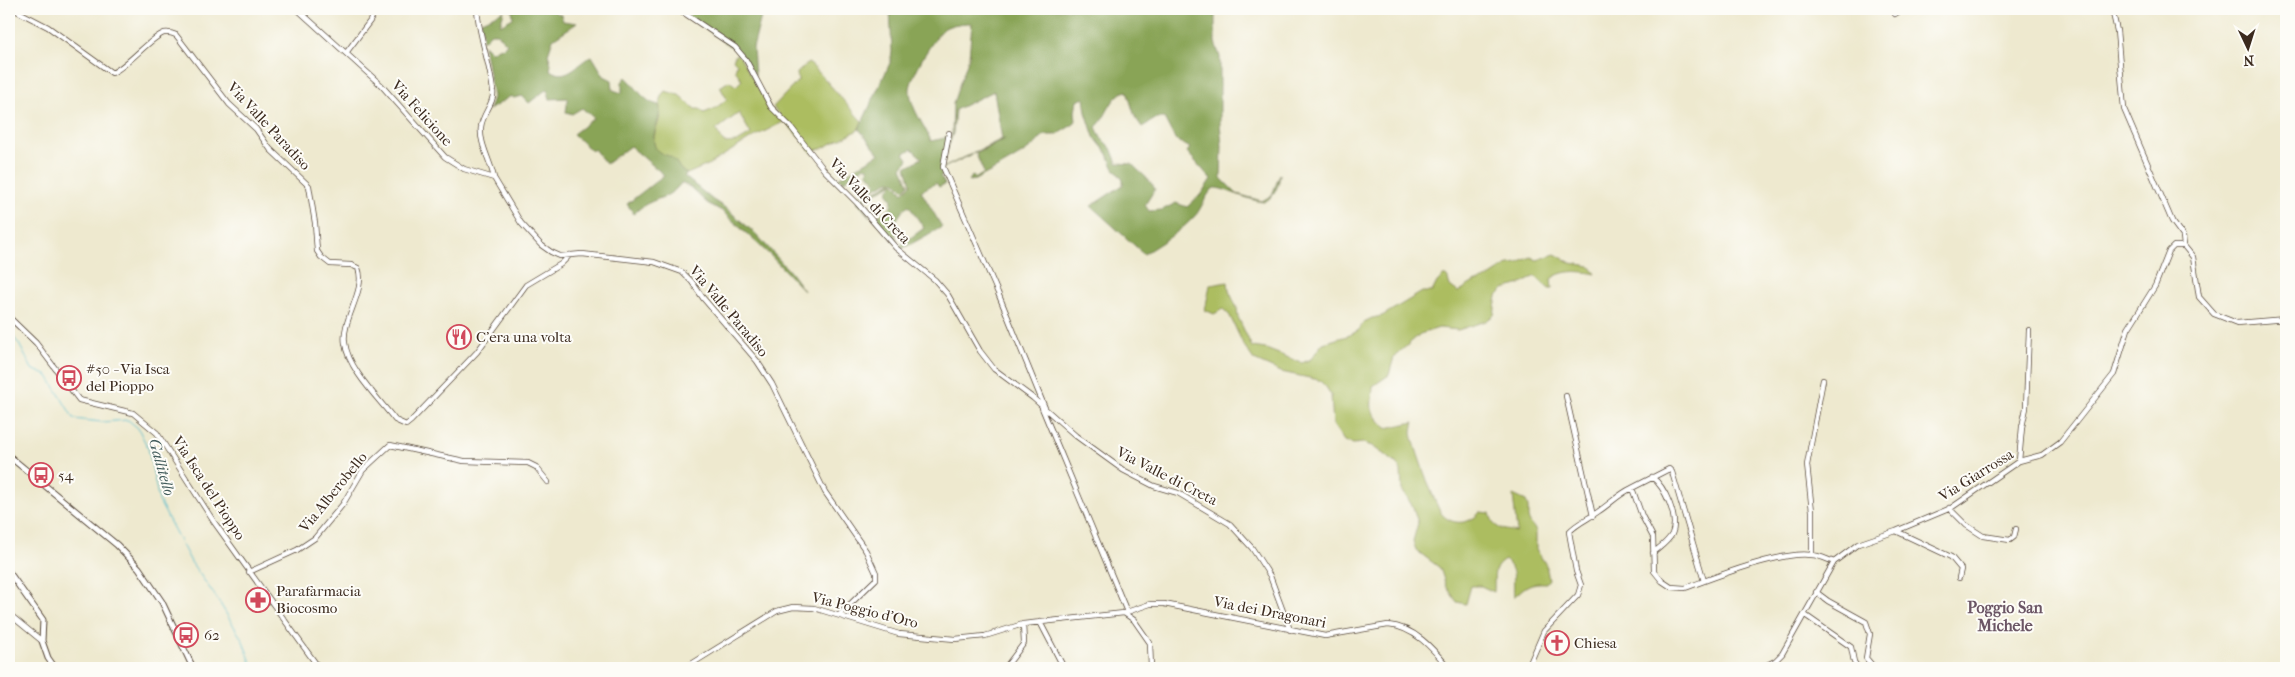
<svg xmlns="http://www.w3.org/2000/svg" width="2295" height="677" font-family="'IM FELL French Canon',serif">
  <style>
    .green { fill: #acbd60; stroke: #74743f; fill-rule: evenodd }
    .forest { fill: #89a456; stroke: #62673a; fill-rule: evenodd }
    .lines { fill: none; stroke-linecap: round; stroke-linejoin: round }
    .stream { stroke: #52bcce; stroke-width: 1 }
    .minor-casing { stroke: #564739; stroke-width: 6 }
    .tertiary-casing { stroke: #564739; stroke-width: 7 }
    .minor { stroke: #fff; stroke-width: 4.5 }
    .tertiary { stroke: #fff; stroke-width: 5 }
    .labels { text-anchor: middle; dominant-baseline: central; stroke-width: 4; stroke-linejoin: round; paint-order: stroke }
    .street-label { font-size: 15px; fill: #3b2a1e; stroke: #fdfcf7 }
    .poi-label { font-size: 15px; fill: #3b2a1e; stroke: #fdfcf7; text-anchor: start }
    .water-label { font-size: 16px; font-style: italic; fill: #435d5c; stroke: #fdfcf7 }
    .neighbourhood-label { font-size: 16px; font-weight: bold; fill: #6b5565; stroke: #fdfcf7 }
  </style>
  <rect width="100%" height="100%" fill="#fdfcf7"/>
  <filter id="ink" filterUnits="userSpaceOnUse"><feTurbulence type="fractalNoise" baseFrequency=".02" numOctaves="2"/><feDisplacementMap in="SourceGraphic" scale="10" xChannelSelector="R" yChannelSelector="G"/><feConvolveMatrix kernelMatrix="1 2 1 2 8 2 1 2 1" color-interpolation-filters="sRGB"/></filter>
  <filter id="wash" filterUnits="userSpaceOnUse"><feTurbulence type="fractalNoise" baseFrequency=".0096" numOctaves="4" result="noise"/><feDisplacementMap in="SourceGraphic" scale="20" xChannelSelector="R" yChannelSelector="G"/><feGaussianBlur stdDeviation="1.12" result="paint"/><feColorMatrix in="noise" values="0 0 0 0 0 0 0 0 0 0 0 0 0 0 0 0 0 1.4 0 .05"/><feComposite in="paint" operator="in"/></filter>
  <g filter="url(#wash)">
    <rect width="100%" height="100%" fill="#eee9cf"/>
    <path class="green" d="M736,54L739,55L770,108L785,121L750,139L708,165L687,174C679,170 679,166 674,160C670,155 665,157 660,153C646,142 660,127 660,113C660,105 658,97 665,91L679,95L695,109H700L704,113L716,108L727,99L720,87L729,81L736,86L742,80L735,70L737,64L733,60ZM739,113L751,134L737,142L724,143L716,130Z
      M808,63C814,64 853,113 862,121L858,130L821,149L815,150L813,154L773,107L798,81L797,73Z
      M1555,254L1571,263L1590,266L1596,274C1581,271 1563,269 1551,279L1552,289H1549L1535,276L1524,283L1504,289L1497,296L1494,315L1486,321L1458,330L1439,328L1420,334L1394,357L1389,375L1373,386C1372,411 1367,408 1386,428L1414,422C1413,425 1412,430 1412,433C1413,444 1435,504 1441,513C1452,527 1471,524 1480,512L1490,513C1494,530 1501,529 1517,532L1513,495L1526,501C1532,514 1522,516 1536,530V549L1546,565L1549,579L1546,583C1530,582 1525,586 1514,597C1512,582 1518,571 1505,560C1491,568 1495,578 1494,592L1481,586H1471L1466,604L1457,602L1446,586L1440,568L1416,550L1413,541L1418,523L1413,507L1402,490L1401,471L1396,463L1372,446L1363,443L1353,444L1344,441L1333,425L1331,395L1326,387L1319,380L1281,372L1254,360L1243,344L1230,316L1223,309L1214,314L1205,310L1210,285L1228,282L1229,291L1237,308L1238,317L1252,347L1266,349L1302,363L1311,359L1323,343L1350,335L1359,330L1364,322L1372,318L1382,316L1422,292H1432L1437,282L1443,276H1447L1450,286L1458,292L1474,282L1484,280L1509,264L1518,263L1531,257L1537,260Z"/>
    <path class="forest" d="M512,9H554L555,12L561,15L563,21L577,23L553,39L548,54L551,64L550,70C567,82 578,62 592,56L604,76L612,80L613,90L622,93V82L626,77C636,86 644,103 659,105C663,120 647,137 657,150C662,156 670,154 674,160C679,165 679,170 687,174L684,176L713,200L727,209L756,234L791,273L804,291L770,255L722,211L707,203L690,187L681,183C668,202 650,196 634,214L627,204L664,175L630,146L606,164L594,149L592,151L573,134L594,118L582,108L572,114L566,112L568,98L550,99L547,89L529,103L522,96L514,98L511,96L489,110L493,97L484,45L491,52L500,47L502,48L507,44L497,33H491L483,41L481,21L504,11L500,25L513,18Z
      M679,9H763L753,48L755,75L741,54Z
      M890,9H1215V42L1220,57V124L1222,146L1221,178L1237,194L1262,201L1272,195L1280,174C1279,185 1275,197 1264,202C1250,201 1222,187 1214,188C1205,195 1202,209 1194,217C1179,233 1162,242 1144,254L1091,206L1123,185V180L1113,167L1108,154L1094,137L1086,112L1084,98L1077,101L1075,112L1076,120L1074,124L1056,135H1043C1034,151 993,170 975,180L969,181L972,176L976,178L984,173L976,154L1005,139L943,168L1002,139L994,91L955,110L953,133L943,164L952,133L953,103L969,57L972,23C963,23 953,24 945,28C935,35 908,79 910,92C912,111 924,124 931,141L945,138L946,136L949,138L941,166L944,177L943,175L940,176L945,184L939,187L936,183L921,191L942,227L900,250L898,247L924,228L909,206L904,209L894,223L897,243L896,244L874,219L891,207L892,199L887,192L893,183L860,202L870,217L857,202L891,182L896,184L903,193L911,184L906,167L922,158L912,149L904,153L908,159L902,168L909,184L904,190L896,182L889,181L858,197L876,183L867,172L869,169L865,166L844,181L838,178L879,154L859,129L890,63L892,52ZM1127,91L1135,117L1142,127L1157,118H1164L1175,139L1190,148L1187,152L1211,179L1201,194L1187,207L1176,203L1162,210L1149,211L1145,205L1155,189C1149,178 1140,173 1132,164L1117,163L1111,148L1101,138L1096,127C1107,118 1111,94 1127,91Z"/>
    <g class="lines">
      <path class="stream" d="M9,331L19,344L32,369L48,376L74,419L102,422L128,420L138,428L148,448L159,501L191,562L216,597L243,641L253,668"/>
    </g>
  </g>
  <g filter="url(#ink)">
    <g class="lines">
      <defs>
        <path id="minor" d="M13,9L48,27L112,73C129,65 150,38 164,33C169,32 172,33 176,35L229,104L256,129L270,149L309,186L315,223L317,251L321,257L330,264L351,265L358,268C367,290 341,320 345,343C348,369 379,399 395,420L406,425L411,421L477,352L526,285L561,264L570,255
          M297,9L381,85L445,157L464,169L494,178L521,223L541,245L551,252L560,256L582,254L654,262L682,272L692,282L703,298L757,361L772,384L825,492L866,551L876,573V579L839,615
          M477,9C479,37 490,63 493,91C495,103 482,114 481,127C479,143 491,162 494,178
          M678,9L735,47L746,60L771,107L791,127L825,171L857,203L896,248L935,280L948,295L980,351L994,369L1033,398L1076,436L1123,470L1154,486L1178,493L1230,524L1252,548L1270,576L1290,630
          M2112,9L2117,31L2124,109L2172,221L2183,236L2184,246
          M1895,14L1903,9
          M346,53L370,21L376,9
          M949,133L943,167L998,293L1045,408
          M9,317L36,343L79,400L133,413L157,433L214,522L319,668
          M1566,396L1593,516
          M1042,408L1127,612
          M2019,461L2022,427L2026,408L2029,330
          M1652,477C1665,487 1679,518 1672,534C1668,542 1660,547 1653,553
          M1632,488L1669,469L1672,472L1704,581
          M1949,508L1966,525L1983,536L2010,540L2014,537L2016,529
          M1896,531L1951,557L1961,569L1959,578
          M1812,555V511L1807,465L1823,380
          M249,572L297,550L315,538L343,504L363,470L390,445L464,461L528,463L536,467L548,482
          M1816,592L1828,601L1866,622L1870,634L1866,658L1871,664
          M1124,613L1134,620L1150,643L1151,668
          M9,614L42,641
          M1805,615L1851,647L1854,662L1858,668
          M1040,622L1064,668
          M685,668L777,611L793,607L814,608L899,634L955,639L985,636L1023,624L1124,613L1150,604H1164L1325,636L1388,625C1415,627 1433,649 1449,668
          M1005,668L1024,643L1023,624
          M1528,668L1544,631L1578,595L1581,585L1576,571L1569,532C1577,523 1590,518 1599,511C1611,503 1619,494 1632,488L1642,516L1653,537L1654,571L1662,581L1671,587L1685,588C1716,577 1780,551 1811,555C1819,555 1826,559 1834,562
          M1761,668L1775,661L1782,654L1834,562L1858,544L1896,531L1951,508L2019,461L2042,455L2060,442L2114,374L2128,329L2155,286L2169,251L2174,246H2184L2193,257L2199,297L2214,314L2237,323L2286,319"/>
        <path id="tertiary" d="M9,456L117,545L139,568L162,602L193,668
          M9,572L43,620L42,641L48,658L55,668"/>
      </defs>
      <use href="#minor" class="minor-casing"/>
      <use href="#tertiary" class="tertiary-casing"/>
      <use href="#minor" class="minor"/>
      <use href="#tertiary" class="tertiary"/>
    </g>
  </g>
  <defs>
    <symbol id="restaurant-ring" viewBox="-11 -11 22 22"><circle r="9.5" fill="#fdfcf7" stroke="#d1495b" stroke-width="1.5"/><path d="M-5-6h1v4h1v-4h1v4h1v-4h1v5L-1.5 .5V6h-2V.5L-5-1ZM5-6V6H3V1.5H1.5Q1.5-4 5-6Z" fill="#d1495b"/></symbol>
    <symbol id="bus-ring" viewBox="-11 -11 22 22"><circle r="9.5" fill="#fdfcf7" stroke="#d1495b" stroke-width="1.5"/><path d="M-5-6H5V4H4V6H2V4H-2V6H-4V4H-5ZM-3.5-4V0h7V-4ZM-3.5 1.2v1.5H-2V1.2ZM2 1.2v1.5H3.5V1.2Z" fill="#d1495b"/></symbol>
    <symbol id="pharmacy-ring" viewBox="-11 -11 22 22"><circle r="9.5" fill="#fdfcf7" stroke="#d1495b" stroke-width="1.5"/><path d="M-2-6h4v4h4v4h-4v4h-4v-4h-4v-4h4Z" fill="#d1495b"/></symbol>
    <symbol id="church-ring" viewBox="-11 -11 22 22"><circle r="9.5" fill="#fdfcf7" stroke="#d1495b" stroke-width="1.5"/><path d="M-1.2-6h2.4v3.5h3.3v2.4h-3.3V6h-2.4V-.1h-3.3v-2.4h3.3Z" fill="#d1495b"/></symbol>
  </defs>
  <g fill-rule="evenodd">
    <use href="#restaurant-ring" x="445" y="323" width="28" height="28"/>
    <use href="#bus-ring" x="55" y="364" width="28" height="28"/>
    <use href="#bus-ring" x="27" y="461" width="28" height="28"/>
    <use href="#pharmacy-ring" x="244" y="586" width="28" height="28"/>
    <use href="#bus-ring" x="172" y="621" width="28" height="28"/>
    <use href="#church-ring" x="1543" y="629" width="28" height="28"/>
  </g>
  <g class="labels">
    <g class="street-label">
      <text transform="translate(422 113) rotate(48)">Via Felicione</text>
      <text transform="translate(269 126) rotate(47)">Via Valle Paradiso</text>
      <text transform="translate(870 201) rotate(47)">Via Valle di Creta</text>
      <text transform="translate(729 311) rotate(50)">Via Valle Paradiso</text>
      <text transform="translate(1976 475) rotate(-32)">Via Giarrossa</text>
      <text transform="translate(1167 476) rotate(27)">Via Valle di Creta</text>
      <text transform="translate(209 488) rotate(57)">Via Isca del Pioppo</text>
      <text transform="translate(333 492) rotate(-51)">Via Alberobello</text>
      <text transform="translate(865 610) rotate(14)">Via Poggio d'Oro</text>
      <text transform="translate(1270 612) rotate(11)">Via dei Dragonari</text>
    </g>
    <g class="poi-label">
      <text x="476" y="337">C'era una volta</text>
      <text x="86" y="369">#50 - Via Isca<tspan x="86" dy="17">del Pioppo</tspan></text>
      <text x="58" y="475">54</text>
      <text x="276" y="591">Parafarmacia<tspan x="276" dy="17">Biocosmo</tspan></text>
      <text x="204" y="635">62</text>
      <text x="1574" y="643">Chiesa</text>
    </g>
    <g class="water-label">
      <text transform="translate(162 467) rotate(74)">Gallitello</text>
    </g>
    <g class="neighbourhood-label">
      <text x="2005" y="607">Poggio San<tspan x="2005" dy="18">Michele</tspan></text>
    </g>
  </g>
  <rect width="2295" height="677" fill="none" stroke="#fdfcf7" stroke-width="30"/>
  <g transform="translate(2248 48) rotate(176)" stroke="#fdfcf7" stroke-width="4" paint-order="stroke">
  <path d="M0-4L9 19L0 12L-9 19Z" fill="#3b2a1e"/>
  <text y="-8" font-size="14" font-weight="bold" text-anchor="middle" fill="#3b2a1e">N</text>
  </g>
</svg>
